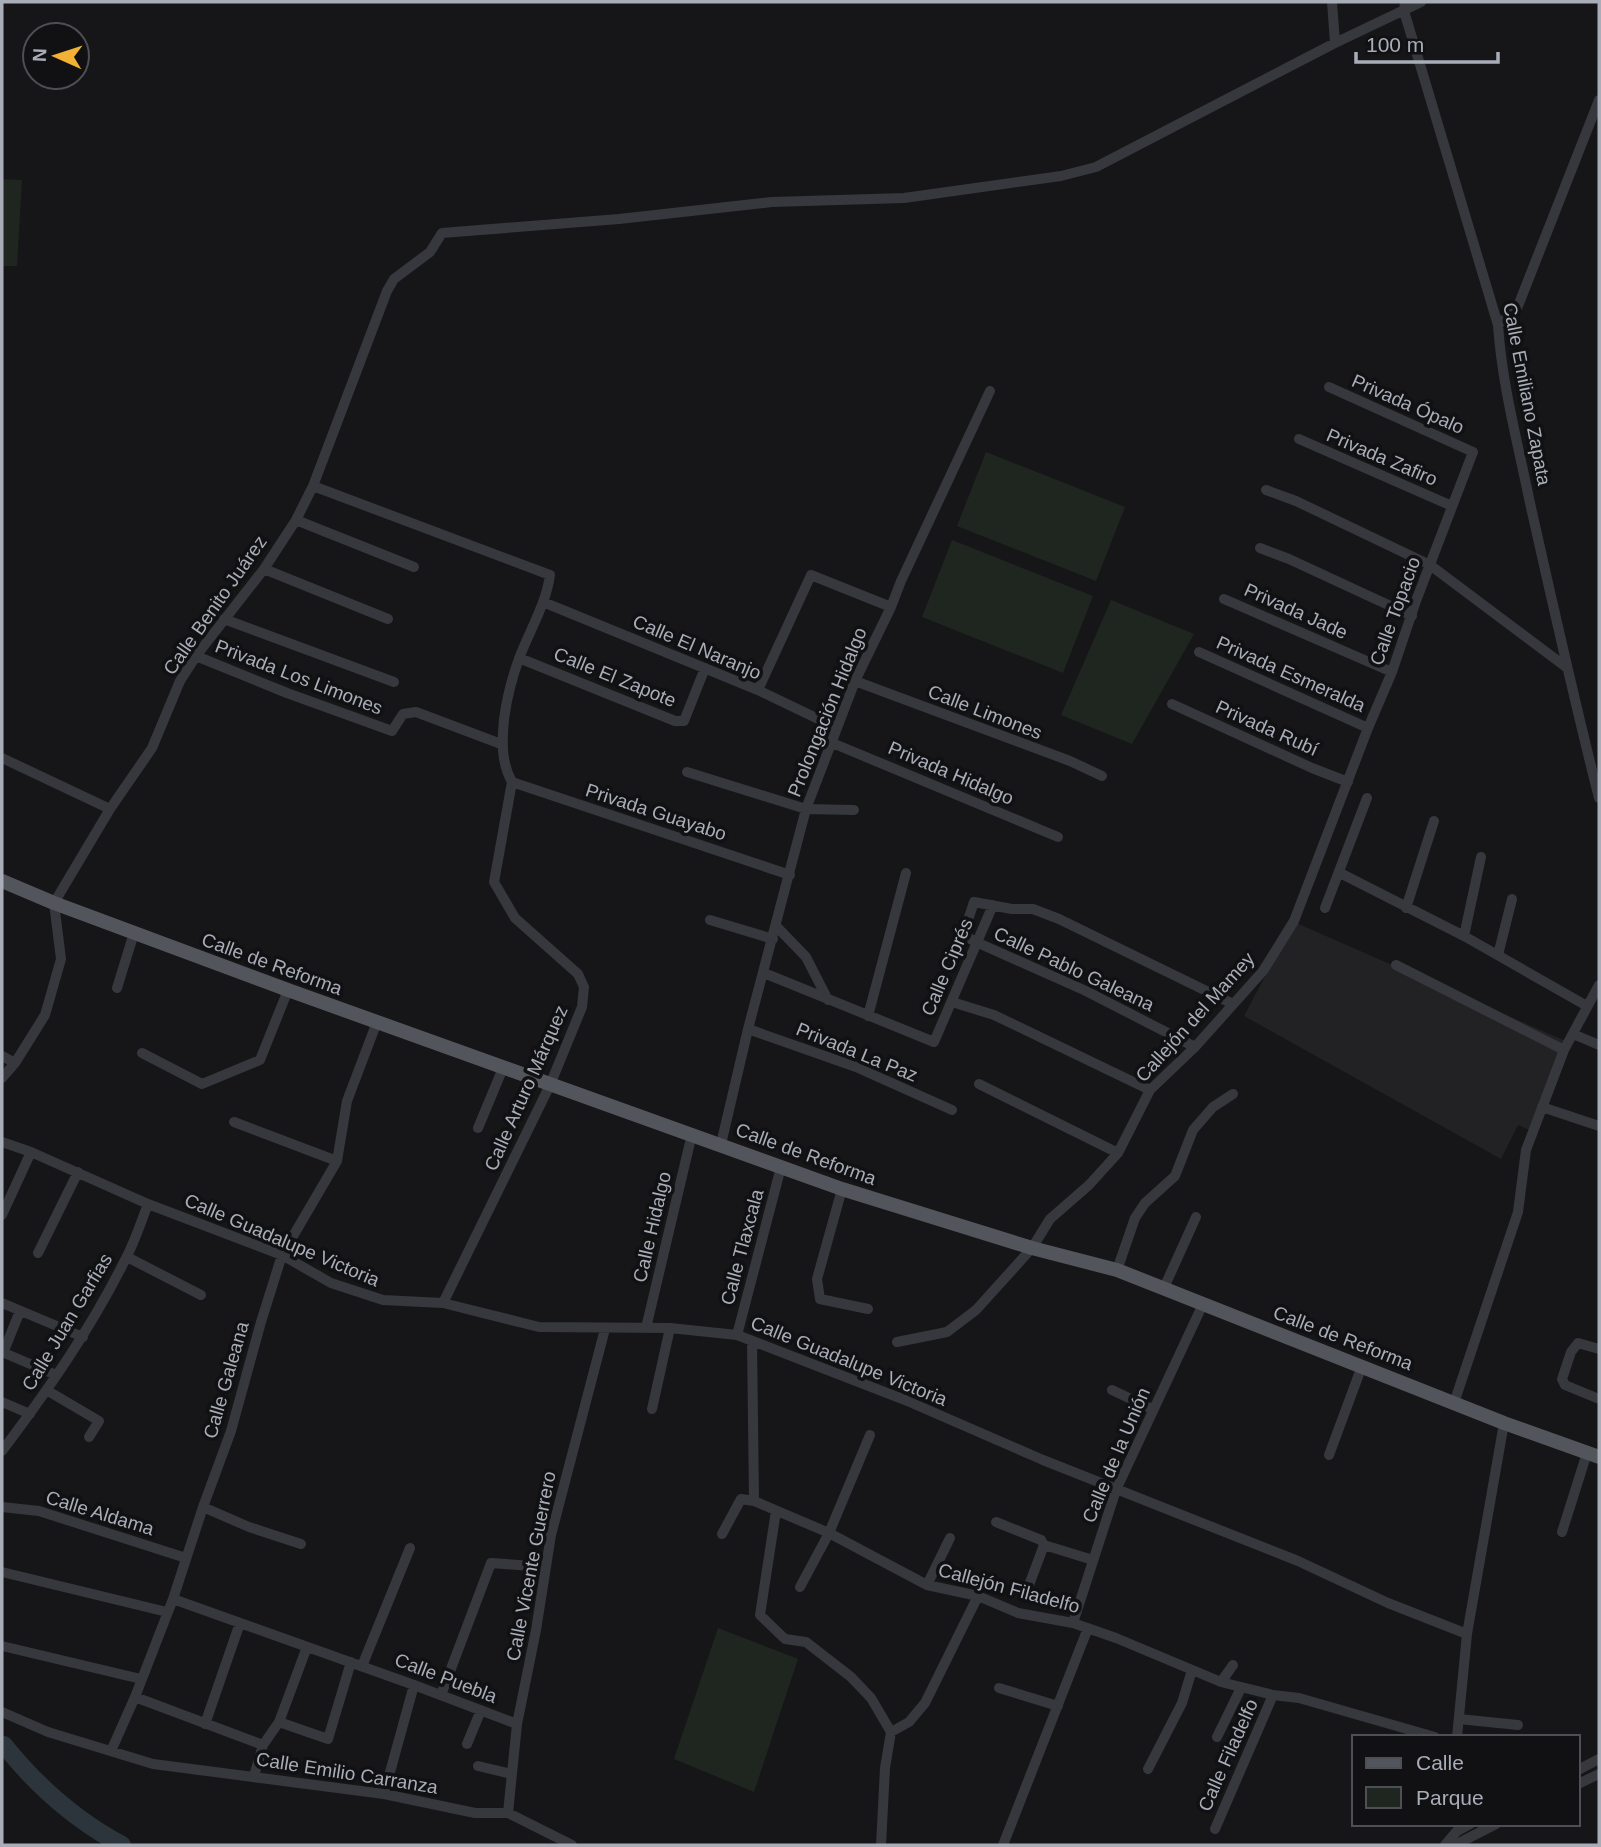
<svg xmlns="http://www.w3.org/2000/svg" width="1601" height="1847" font-family="Helvetica,sans-serif">
  <style>
    .built { fill: #222225 }
    .green { fill: #1e261f }
    .lines { fill: none; stroke-linecap: round; stroke-linejoin: round }
    .river { stroke: #2c353c; stroke-width: 18 }
    .minor { stroke: #37383d; stroke-width: 10 }
    .major { stroke: #53555c; stroke-width: 14 }
    .labels { text-anchor: middle; dominant-baseline: central; stroke-width: 7; stroke-linejoin: round; paint-order: stroke }
    .street-label { font-size: 19px; fill: #a8adb8; stroke: #111113 }
  </style>
  <rect width="100%" height="100%" fill="#161618"/>
  <path class="built" d="M1294,922L1568,1042L1529,1130L1518,1125L1501,1159L1244,1016Z"/>
  <path class="green" d="M2,179L22,180L17,266H2Z
    M986,452L1125,507L1096,581L957,526Z
    M952,540L1093,596L1063,673L922,617Z
    M1111,600L1194,634L1132,744L1061,715Z
    M718,1628L798,1659L754,1792L674,1759Z"/>
  <g class="lines">
    <path class="river" d="M2,1746L4,1745C36,1785 77,1821 122,1845"/>
    <path class="minor" d="M1332,2L1335,43
      M1405,2L1404,11L1498,325C1502,385 1518,444 1530,503C1552,601 1574,700 1599,798
      M1498,325L1518,306L1599,100
      M1299,439L1452,506
      M313,486L550,575C546,604 530,630 520,656C512,677 507,697 504,719C502,742 501,762 512,782L494,882L515,918L578,974L584,987L582,1007L550,1085L443,1303
      M1266,490L1296,501L1430,565L1566,667
      M296,520L414,567
      M1260,548L1289,559L1412,616
      M264,569L388,619
      M1224,599L1392,672
      M543,602L758,690L837,728
      M224,619L394,682
      M1199,652L1368,728
      M196,656L287,693L392,731L403,714L416,712L501,744
      M519,658L675,721H684L705,668
      M855,681L1070,761L1102,776
      M758,690L811,575L891,607
      M1172,704L1312,768L1348,782
      M830,742L1058,837
      M2,758L110,809
      M687,772L806,809L854,810
      M512,782L790,875
      M1340,873L1464,936L1587,1006
      M1325,908L1367,798
      M1406,908L1434,821
      M710,920L773,939
      M776,926L806,957L828,1000
      M1464,936L1481,857
      M1498,955L1512,899
      M1396,965L1564,1050
      M764,973L934,1042L993,905
      M117,988L134,933
      M952,1002L994,1015L1150,1090
      M868,1016L906,873
      M748,1029L856,1067L952,1110
      M1573,1034L1599,1045
      M1195,1047L1086,991L976,942L963,935L974,902L1012,909H1033L1059,919L1233,1004
      M142,1053L202,1084L260,1060L288,990
      M2,1056L15,1063
      M2,1078L15,1063L45,1015L61,959L54,903L110,809L152,748L180,681L196,656L264,569L296,520L313,486L387,291L394,279L430,252L442,233L619,219L772,202L904,198L1061,176L1096,167L1335,43L1421,2
      M979,1084L1118,1153
      M1542,1107L1599,1126
      M234,1122L337,1161
      M478,1128L503,1068
      M2,1142L31,1152L148,1204L282,1255L331,1283L383,1300L443,1303L539,1327L670,1328L737,1335L905,1400L1043,1460L1298,1561L1388,1603L1467,1634
      M721,1144L748,1029L806,809L855,681L891,607L901,581L990,391
      M842,1189L817,1279L820,1299L868,1309
      M2,1215L31,1152
      M38,1253L78,1172
      M127,1257L201,1295
      M1117,1270L1135,1218L1145,1203L1175,1176L1193,1130L1213,1107L1233,1094
      M1163,1290L1196,1217
      M2,1303L83,1337
      M646,1328L692,1134
      M737,1335L781,1167
      M752,1341L754,1501
      M897,1342L947,1332L976,1310L1032,1248L1050,1219L1089,1185L1118,1153L1150,1090L1195,1047L1263,971L1294,921L1368,728L1392,672L1416,601L1473,452L1329,387
      M1599,1349L1578,1343L1571,1352L1562,1379L1565,1385L1599,1399
      M2,1352L56,1375
      M3,1353L20,1311
      M1112,1390L1152,1409
      M48,1391L99,1421L89,1437
      M2,1402L30,1414
      M1454,1403L1518,1212L1526,1150L1564,1050L1599,985
      M652,1409L670,1328
      M2,1451C48,1390 92,1327 126,1258C135,1241 141,1222 148,1204
      M1329,1455L1362,1366
      M2,1507L39,1511L186,1558
      M203,1507L249,1527L301,1544
      M776,1511L760,1615L785,1639L806,1642L851,1677L871,1698L891,1732
      M996,1522L1041,1540L1044,1545
      M1562,1532L1587,1453
      M722,1534L741,1499L754,1501L829,1533L927,1585L978,1596L1018,1613L1073,1623L1116,1638L1221,1682L1273,1695L1299,1698L1435,1737
      M2,1572L167,1612
      M927,1585L950,1538
      M1029,1585L1044,1545L1093,1560
      M800,1587L829,1533L870,1435
      M173,1599L414,1685L517,1724
      M1073,1623L1116,1490L1203,1304
      M2,1646L141,1679
      M362,1666L410,1548
      M1221,1682L1233,1665
      M999,1688L1058,1706
      M441,1695L491,1563L546,1567
      M135,1697L263,1745
      M2,1712L48,1732L153,1764L384,1794L475,1813H508L572,1845
      M1459,1719L1518,1725
      M279,1722L328,1739L351,1662
      M205,1724L240,1623
      M1217,1737L1241,1688
      M1457,1737L1467,1634L1504,1423
      M467,1744L481,1710
      M111,1751L135,1697L173,1599L203,1507L231,1431L261,1322L282,1255L337,1161L347,1101L377,1022
      M478,1766L512,1774
      M1148,1769L1182,1703L1192,1670
      M1578,1770L1599,1759
      M254,1776L263,1745L279,1722L307,1647
      M1578,1784L1599,1774
      M384,1794L414,1685
      M508,1813L517,1724L536,1630L551,1535L605,1329
      M1215,1829L1273,1695
      M1447,1843L1455,1845L1496,1824
      M881,1845L885,1768L891,1732L909,1722L925,1703L978,1596
      M1003,1845L1088,1628
      M1445,1845L1457,1831L1470,1824"/>
    <path class="major" d="M2,881L54,903L288,990L842,1189L1032,1248L1117,1270L1504,1423L1599,1457"/>
  </g>
  <g class="labels">
    <g class="street-label">
      <text transform="translate(1527 394) rotate(79)">Calle Emiliano Zapata</text>
      <text transform="translate(1408 404) rotate(24)">Privada Ópalo</text>
      <text transform="translate(1382 457) rotate(23)">Privada Zafiro</text>
      <text transform="translate(215 605) rotate(-55)">Calle Benito Juárez</text>
      <text transform="translate(1296 611) rotate(24)">Privada Jade</text>
      <text transform="translate(1395 611) rotate(-70)">Calle Topacio</text>
      <text transform="translate(697 647) rotate(23)">Calle El Naranjo</text>
      <text transform="translate(1291 674) rotate(24)">Privada Esmeralda</text>
      <text transform="translate(299 677) rotate(21)">Privada Los Limones</text>
      <text transform="translate(615 677) rotate(22)">Calle El Zapote</text>
      <text transform="translate(827 712) rotate(-68)">Prolongación Hidalgo</text>
      <text transform="translate(985 712) rotate(21)">Calle Limones</text>
      <text transform="translate(1267 728) rotate(24)">Privada Rubí</text>
      <text transform="translate(951 773) rotate(23)">Privada Hidalgo</text>
      <text transform="translate(656 812) rotate(18)">Privada Guayabo</text>
      <text transform="translate(272 964) rotate(20)">Calle de Reforma</text>
      <text transform="translate(947 967) rotate(-67)">Calle Ciprés</text>
      <text transform="translate(1074 969) rotate(25)">Calle Pablo Galeana</text>
      <text transform="translate(1195 1017) rotate(-48)">Callejón del Mamey</text>
      <text transform="translate(857 1052) rotate(22)">Privada La Paz</text>
      <text transform="translate(526 1088) rotate(-66)">Calle Arturo Márquez</text>
      <text transform="translate(806 1154) rotate(20)">Calle de Reforma</text>
      <text transform="translate(652 1227) rotate(-77)">Calle Hidalgo</text>
      <text transform="translate(282 1240) rotate(23)">Calle Guadalupe Victoria</text>
      <text transform="translate(742 1247) rotate(-75)">Calle Tlaxcala</text>
      <text transform="translate(67 1322) rotate(-59)">Calle Juan Garfias</text>
      <text transform="translate(1343 1338) rotate(21)">Calle de Reforma</text>
      <text transform="translate(849 1361) rotate(22)">Calle Guadalupe Victoria</text>
      <text transform="translate(226 1380) rotate(-74)">Calle Galeana</text>
      <text transform="translate(1116 1455) rotate(-67)">Calle de la Unión</text>
      <text transform="translate(100 1513) rotate(17)">Calle Aldama</text>
      <text transform="translate(531 1566) rotate(-79)">Calle Vicente Guerrero</text>
      <text transform="translate(1009 1588) rotate(15)">Callejón Filadelfo</text>
      <text transform="translate(446 1678) rotate(21)">Calle Puebla</text>
      <text transform="translate(1228 1755) rotate(-66)">Calle Filadelfo</text>
      <text transform="translate(347 1773) rotate(9)">Calle Emilio Carranza</text>
    </g>
  </g>
  <rect width="1601" height="1847" fill="none" stroke="#a8adb8" stroke-width="7"/>
  <rect x="1352" y="1735" width="228" height="91" fill="#111113" stroke="#4d4f55" stroke-width="2"/>
  <rect x="1366" y="1758" width="35" height="10" fill="#53555c" stroke="#4d4f55" stroke-width="2"/>
  <text x="1416" y="1770" font-size="21" fill="#a8adb8">Calle</text>
  <rect x="1366" y="1787" width="35" height="21" fill="#1e261f" stroke="#4d4f55" stroke-width="2"/>
  <text x="1416" y="1805" font-size="21" fill="#a8adb8">Parque</text>
  <g transform="translate(56 56) rotate(273)"><circle r="33" fill="#111113" stroke="#4d4f55" stroke-width="2"/>
  <path d="M0-5L12 26L0 18L-12 26Z" fill="#f2b134"/>
  <text y="-10" font-size="19" font-weight="bold" text-anchor="middle" fill="#a8adb8">N</text>
  </g>
  <path d="M1356 52v10h142v-10" fill="none" stroke="#a8adb8" stroke-width="3.5"/>
  <text x="1366" y="52" font-size="21" fill="#a8adb8" stroke="#111113" stroke-width="5" paint-order="stroke">100 m</text>
</svg>
